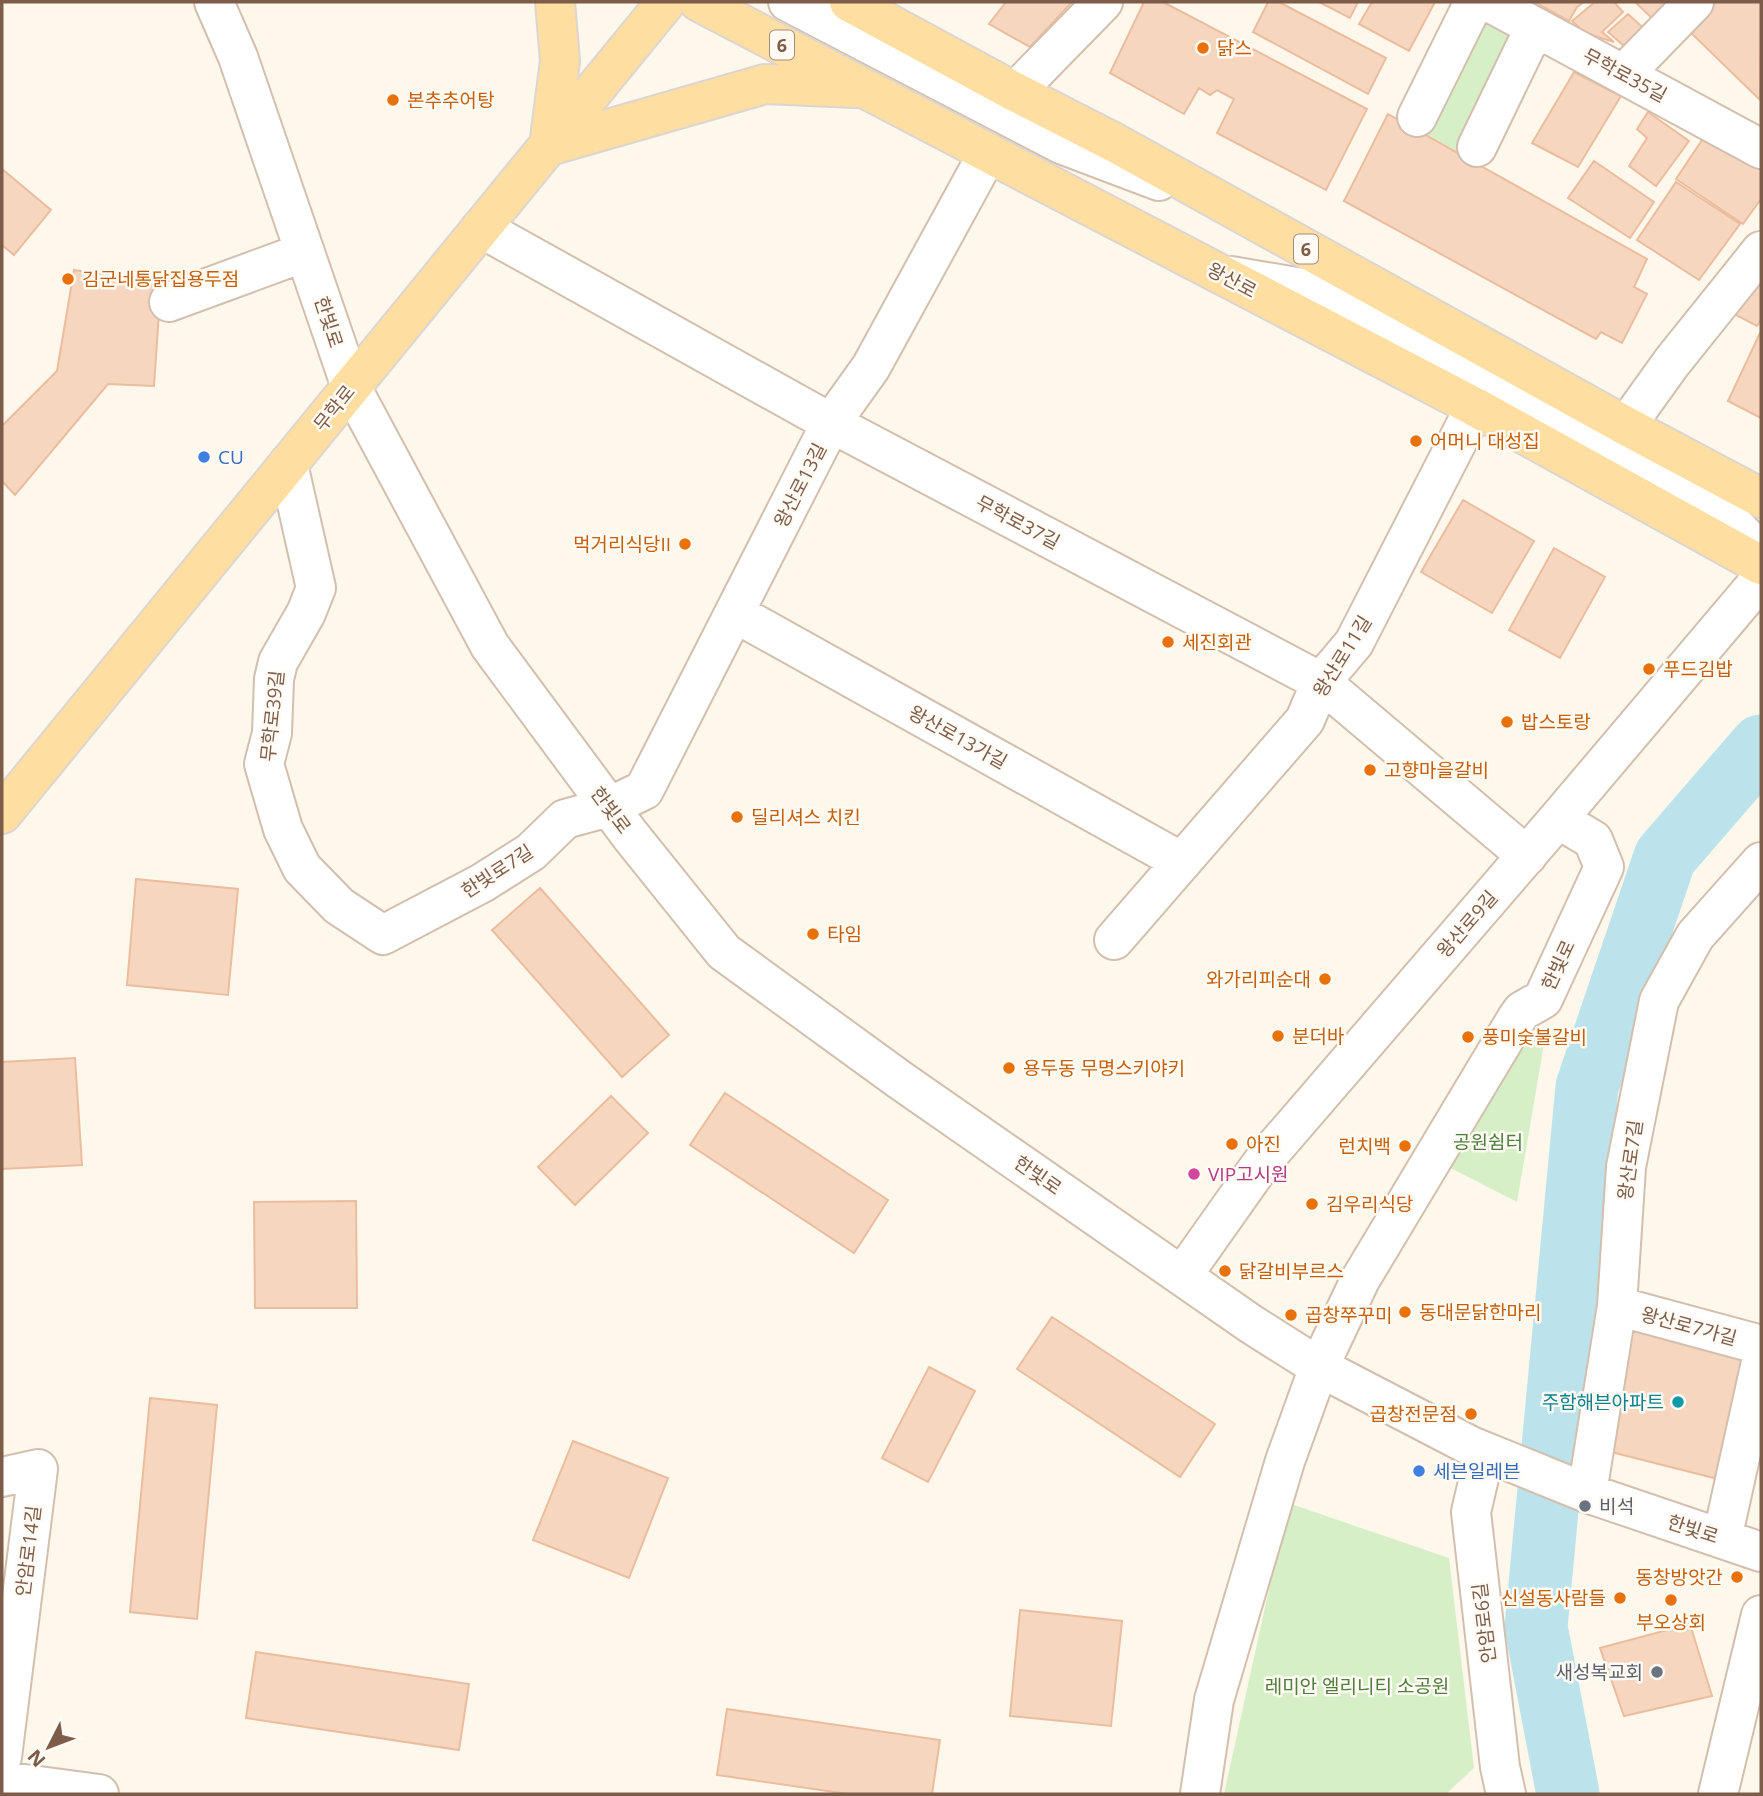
<svg xmlns="http://www.w3.org/2000/svg" width="1763" height="1796" font-family="'Open Sans','Noto Sans KR',sans-serif">
  <style>
    .green { fill: #d6efc6 }
    .lines { fill: none; stroke-linecap: round; stroke-linejoin: round }
    .river { stroke: #bce3eb; stroke-width: 63 }
    .building { fill: #f7d6bf; stroke: #ebbd9e; stroke-width: 2 }
    .minor-casing { stroke: #d3bfae; stroke-width: 42 }
    .major-casing { stroke: #ddd5d0; stroke-width: 42 }
    .minor { stroke: #fff; stroke-width: 38 }
    .major { stroke: #ffdea1; stroke-width: 38 }
    .food-dot { fill: #e8710a; stroke: #fffaf3; stroke-width: 2.5 }
    .shop-dot { fill: #3f7fe0; stroke: #fffaf3; stroke-width: 2.5 }
    .hotel-dot { fill: #d1479c; stroke: #fffaf3; stroke-width: 2.5 }
    .culture-dot { fill: #0f9aa8; stroke: #fffaf3; stroke-width: 2.5 }
    .worship-dot { fill: #6b7280; stroke: #fffaf3; stroke-width: 2.5 }
    .labels { text-anchor: middle; dominant-baseline: central; stroke-width: 5; stroke-linejoin: round; paint-order: stroke }
    .shield { fill: #fffaf3; stroke: #a48c7d; stroke-width: 2 }
    .shield-label { font-size: 18px; font-weight: bold; fill: #7d5d4a }
    .food-label { font-size: 19px; fill: #c56008; stroke: #fffaf3; text-anchor: start }
    .street-label { font-size: 19px; fill: #7d5d4a; stroke: #fffaf3 }
    .shop-label { font-size: 19px; fill: #366cbe; stroke: #fffaf3; text-anchor: start }
    .park-label { font-size: 19px; fill: #4f7e3d; stroke: #fffaf3 }
    .hotel-label { font-size: 19px; fill: #b23c85; stroke: #fffaf3; text-anchor: start }
    .culture-label { font-size: 19px; fill: #0d838f; stroke: #fffaf3; text-anchor: end }
    .worship-label { font-size: 19px; fill: #5b616d; stroke: #fffaf3; text-anchor: start }
  </style>
  <rect width="100%" height="100%" fill="#fef7eb"/>
  <path class="green" d="M1493,21L1505,29L1510,41L1460,154L1421,133L1483,22Z
    M1517,1018L1544,1044L1517,1202L1433,1159Z
    M1288,1503L1449,1558L1474,1768L1446,1794H1224Z"/>
  <g class="lines">
    <path class="river" d="M1568,1794L1536,1627L1587,1087L1665,857L1761,746"/>
  </g>
  <path class="building" d="M1006,2H1072L1030,47L989,24Z
    M1144,2H1163L1367,109L1326,190L1217,133L1234,99L1217,90L1210,95L1199,88L1184,114L1110,73Z
    M1268,2H1279L1386,58L1368,94L1253,32Z
    M1319,2H1358L1350,18Z
    M1372,2H1435L1409,51L1359,24Z
    M1535,2H1584L1577,7L1569,21Z
    M1595,2H1614L1623,12L1602,32L1614,42L1585,33L1572,21Z
    M1635,2H1672L1657,23Z
    M1715,2H1761L1760,100L1687,29Z
    M1628,14L1651,35L1632,53L1608,32Z
    M1574,72L1621,96L1578,167L1532,143Z
    M1648,112L1689,141L1656,186L1629,166L1647,138L1637,129Z
    M1388,114L1647,259L1634,287L1647,294L1622,343L1601,332L1596,339L1344,201Z
    M1706,134L1761,164V199L1743,224L1676,179Z
    M1594,161L1654,202L1630,238L1568,198Z
    M2,169L51,210L14,255L2,245Z
    M1676,182L1740,224L1699,280L1637,240Z
    M74,270L161,283L154,386L108,384L15,495L2,481V426L57,371Z
    M1761,281V320L1757,326L1734,314Z
    M1760,333L1761,334V418L1728,401Z
    M1463,500L1534,541L1492,613L1421,572Z
    M1554,548L1605,577L1560,658L1509,630Z
    M136,879L238,889L228,995L127,985Z
    M540,888L669,1035L622,1077L492,930Z
    M75,1058L82,1165L2,1169V1062Z
    M725,1093L888,1200L854,1253L690,1145Z
    M611,1096L648,1133L575,1205L538,1167Z
    M356,1201L357,1308H255L254,1202Z
    M1052,1317L1215,1424L1180,1477L1017,1369Z
    M1634,1325L1750,1353L1718,1479L1607,1451Z
    M929,1367L975,1391L928,1482L882,1458Z
    M150,1398L217,1405L197,1619L130,1612Z
    M573,1441L668,1478L629,1578L533,1540Z
    M1020,1610L1122,1621L1111,1726L1010,1716Z
    M1690,1624L1712,1696L1624,1716L1600,1648Z
    M256,1652L469,1684L459,1750L246,1718Z
    M727,1709L940,1740L932,1794H848L717,1775Z"/>
  <g class="lines">
    <defs>
      <path id="minor" d="M214,2L238,57L351,387L490,646L630,835L724,952L900,1080L1251,1324L1319,1367L1471,1446L1587,1493L1761,1552
        M788,2L1061,144L1159,181
        M1489,2L1761,149
        M1624,74L1694,2
        M1015,92L1103,2
        M1417,117L1474,2
        M1477,147L1535,27
        M481,228L831,423L1321,682L1527,856
        M1231,276L1337,294L1711,502L1761,552
        M169,302L305,252
        M1626,426L1672,362L1761,251
        M288,464L316,588L306,613L278,662L274,679L272,733L264,764L283,829L302,868L339,906L383,935L482,883L531,852L565,819L609,807L644,790L831,423L871,367L988,153
        M735,613L1182,862
        M1114,940L1305,720L1321,682L1354,643L1475,407
        M1182,1276L1264,1160L1558,819L1761,579
        M1617,1306L1761,1345
        M1485,1452L1471,1512L1500,1767L1506,1794
        M2,1477L38,1469L2,1757
        M1587,1493L1617,1306L1626,1167L1659,1001L1695,936L1761,862
        M1722,1539L1761,1362
        M2,1781L99,1794
        M1200,1794L1214,1700L1285,1461L1319,1367L1360,1280L1517,1018L1522,1011L1543,999L1604,867L1593,840L1558,819
        M1718,1794L1761,1615"/>
      <path id="major" d="M699,2L1475,407L1761,565
        M849,2L1015,92L1115,143L1626,426L1761,498
        M549,146L765,84L855,88
        M549,146L560,61L555,2
        M2,814L666,2"/>
    </defs>
    <use href="#minor" class="minor-casing"/>
    <use href="#major" class="major-casing"/>
    <use href="#minor" class="minor"/>
    <use href="#major" class="major"/>
  </g>
  <g class="food-dot">
    <circle cx="1203" cy="48" r="7"/>
    <circle cx="393" cy="100" r="7"/>
    <circle cx="68" cy="279" r="7"/>
    <circle cx="1416" cy="441" r="7"/>
    <circle cx="685" cy="544" r="7"/>
    <circle cx="1168" cy="642" r="7"/>
    <circle cx="1649" cy="669" r="7"/>
    <circle cx="1507" cy="722" r="7"/>
    <circle cx="1370" cy="770" r="7"/>
    <circle cx="737" cy="817" r="7"/>
    <circle cx="813" cy="934" r="7"/>
    <circle cx="1325" cy="979" r="7"/>
    <circle cx="1278" cy="1036" r="7"/>
    <circle cx="1468" cy="1037" r="7"/>
    <circle cx="1009" cy="1068" r="7"/>
    <circle cx="1232" cy="1144" r="7"/>
    <circle cx="1405" cy="1146" r="7"/>
    <circle cx="1312" cy="1204" r="7"/>
    <circle cx="1225" cy="1271" r="7"/>
    <circle cx="1405" cy="1312" r="7"/>
    <circle cx="1291" cy="1315" r="7"/>
    <circle cx="1471" cy="1414" r="7"/>
    <circle cx="1737" cy="1577" r="7"/>
    <circle cx="1620" cy="1598" r="7"/>
    <circle cx="1671" cy="1600" r="7"/>
  </g>
  <g class="shop-dot">
    <circle cx="204" cy="457" r="7"/>
    <circle cx="1419" cy="1471" r="7"/>
  </g>
  <circle class="hotel-dot" cx="1194" cy="1174" r="7"/>
  <circle class="culture-dot" cx="1678" cy="1402" r="7"/>
  <g class="worship-dot">
    <circle cx="1585" cy="1506" r="7"/>
    <circle cx="1657" cy="1672" r="7"/>
  </g>
  <g class="labels">
    <g class="shield">
      <rect x="770" y="30.5" width="24" height="29" rx="5"/>
      <rect x="1294" y="234.5" width="24" height="29" rx="5"/>
    </g>
    <g class="shield-label">
      <text x="782" y="45">6</text>
      <text x="1306" y="249">6</text>
    </g>
    <g class="food-label">
      <text x="1217" y="48">닭스</text>
      <text x="407" y="100">본추추어탕</text>
      <text x="82" y="279">김군네통닭집용두점</text>
      <text x="1430" y="441">어머니 대성집</text>
      <text x="671" y="544" text-anchor="end">먹거리식당II</text>
      <text x="1182" y="642">세진회관</text>
      <text x="1663" y="669">푸드김밥</text>
      <text x="1521" y="722">밥스토랑</text>
      <text x="1384" y="770">고향마을갈비</text>
      <text x="751" y="817">딜리셔스 치킨</text>
      <text x="827" y="934">타임</text>
      <text x="1311" y="979" text-anchor="end">와가리피순대</text>
      <text x="1292" y="1036">분더바</text>
      <text x="1482" y="1037">풍미숯불갈비</text>
      <text x="1023" y="1068">용두동 무명스키야키</text>
      <text x="1246" y="1144">아진</text>
      <text x="1391" y="1146" text-anchor="end">런치백</text>
      <text x="1326" y="1204">김우리식당</text>
      <text x="1239" y="1271">닭갈비부르스</text>
      <text x="1419" y="1312">동대문닭한마리</text>
      <text x="1305" y="1315">곱창쭈꾸미</text>
      <text x="1457" y="1414" text-anchor="end">곱창전문점</text>
      <text x="1723" y="1577" text-anchor="end">동창방앗간</text>
      <text x="1606" y="1598" text-anchor="end">신설동사람들</text>
      <text x="1671" y="1622" text-anchor="middle">부오상회</text>
    </g>
    <g class="street-label">
      <text transform="translate(1625 75) rotate(28)">무학로35길</text>
      <text transform="translate(1232 280) rotate(28)">왕산로</text>
      <text transform="translate(329 322) rotate(72)">한빛로</text>
      <text transform="translate(334 408) rotate(-51)">무학로</text>
      <text transform="translate(800 485) rotate(-63)">왕산로13길</text>
      <text transform="translate(1018 522) rotate(28)">무학로37길</text>
      <text transform="translate(1342 656) rotate(-58)">왕산로11길</text>
      <text transform="translate(272 716) rotate(-84)">무학로39길</text>
      <text transform="translate(958 737) rotate(29)">왕산로13가길</text>
      <text transform="translate(611 810) rotate(53)">한빛로</text>
      <text transform="translate(497 871) rotate(-33)">한빛로7길</text>
      <text transform="translate(1467 924) rotate(-49)">왕산로9길</text>
      <text transform="translate(1558 965) rotate(-65)">한빛로</text>
      <text transform="translate(1630 1160) rotate(-82)">왕산로7길</text>
      <text transform="translate(1038 1175) rotate(35)">한빛로</text>
      <text transform="translate(1689 1326) rotate(15)">왕산로7가길</text>
      <text transform="translate(1693 1529) rotate(18)">한빛로</text>
      <text transform="translate(28 1551) rotate(-83)">안암로14길</text>
      <text transform="translate(1484 1623) rotate(-97)">안암로6길</text>
    </g>
    <g class="shop-label">
      <text x="218" y="457">CU</text>
      <text x="1433" y="1471">세븐일레븐</text>
    </g>
    <g class="park-label">
      <text x="1488" y="1142">공원쉼터</text>
      <text x="1357" y="1686">레미안 엘리니티 소공원</text>
    </g>
    <g class="hotel-label">
      <text x="1208" y="1174">VIP고시원</text>
    </g>
    <g class="culture-label">
      <text x="1664" y="1402">주함해븐아파트</text>
    </g>
    <g class="worship-label">
      <text x="1599" y="1506">비석</text>
      <text x="1643" y="1672" text-anchor="end">새성복교회</text>
    </g>
  </g>
  <rect width="1763" height="1796" fill="none" stroke="#7d5d4a" stroke-width="7"/>
  <g transform="translate(49 1747) rotate(228)" stroke="#fffaf3" stroke-width="5" paint-order="stroke">
  <path d="M0-5L12 26L0 18L-12 26Z" fill="#7d5d4a"/>
  <text y="-10" font-size="19" font-weight="bold" text-anchor="middle" fill="#7d5d4a">N</text>
  </g>
</svg>
